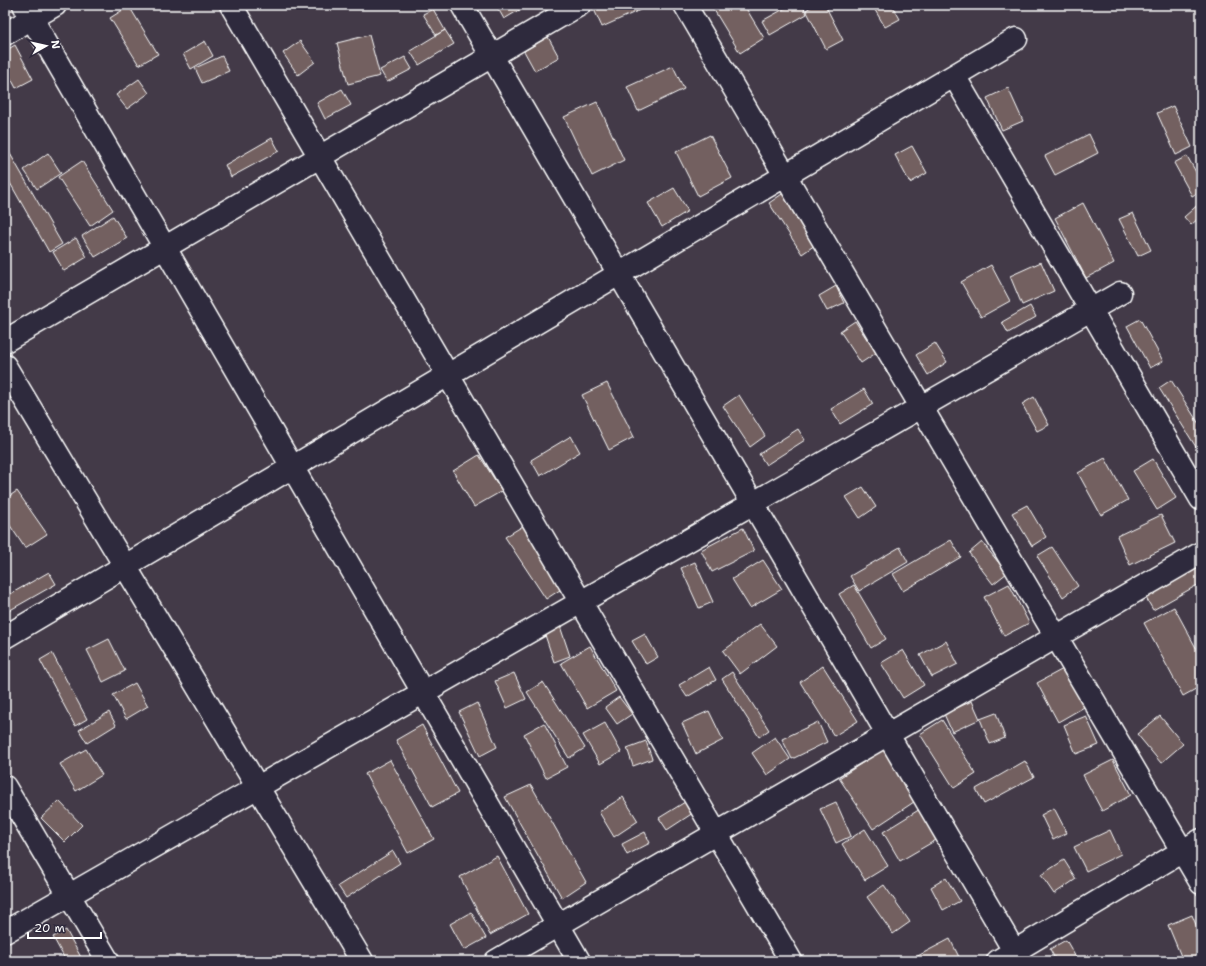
<svg xmlns="http://www.w3.org/2000/svg" width="1206" height="966" font-family="'Shantell Sans',sans-serif">
<rect width="100%" height="100%" fill="#433a48"/>
<filter id="ink" filterUnits="userSpaceOnUse"><feTurbulence type="fractalNoise" baseFrequency=".025" numOctaves="2"/><feDisplacementMap in="SourceGraphic" scale="8" xChannelSelector="R" yChannelSelector="G"/><feConvolveMatrix kernelMatrix="1 2 1 2 8 2 1 2 1" color-interpolation-filters="sRGB"/></filter>
<g filter="url(#ink)">
<path fill="#736160" stroke="#fff" d="M 496,5 L 525,5 L 526,6 L 504,19 Z
M 592,5 L 651,5 L 602,27 Z
M 711,5 L 744,5 L 764,38 L 740,53 Z
M 791,5 L 802,5 L 807,14 L 770,35 L 762,21 Z
M 814,5 L 825,5 L 843,40 L 826,49 L 806,10 Z
M 872,5 L 892,5 L 900,19 L 885,27 Z
M 129,6 L 158,54 L 139,65 L 110,18 Z
M 433,9 L 445,30 L 436,35 L 423,14 Z
M 445,30 L 454,44 L 419,65 L 410,51 Z
M 369,35 L 380,76 L 348,84 L 337,43 Z
M 548,37 L 559,57 L 535,71 L 524,51 Z
M 205,41 L 213,56 L 191,69 L 183,54 Z
M 300,41 L 315,62 L 298,75 L 283,53 Z
M 15,45 L 33,79 L 16,88 L 5,67 L 5,51 Z
M 222,56 L 229,71 L 202,83 L 195,68 Z
M 405,57 L 412,69 L 387,82 L 380,70 Z
M 673,66 L 684,89 L 638,111 L 627,87 Z
M 139,79 L 149,93 L 127,109 L 116,95 Z
M 1008,88 L 1023,121 L 1002,130 L 987,98 Z
M 342,89 L 351,105 L 325,119 L 317,103 Z
M 597,102 L 624,160 L 592,176 L 564,117 Z
M 1173,106 L 1192,147 L 1176,155 L 1157,113 Z
M 1089,134 L 1098,153 L 1055,175 L 1045,156 Z
M 710,135 L 732,178 L 698,196 L 676,152 Z
M 272,138 L 279,151 L 231,177 L 225,165 Z
M 5,145 L 62,244 L 49,252 L 5,174 Z
M 912,146 L 927,173 L 910,183 L 895,155 Z
M 48,153 L 61,173 L 37,189 L 24,170 Z
M 1187,156 L 1201,181 L 1201,191 L 1192,196 L 1174,163 Z
M 82,161 L 113,210 L 90,226 L 58,177 Z
M 674,188 L 688,211 L 662,227 L 648,203 Z
M 785,192 L 818,243 L 802,254 L 769,203 Z
M 1201,202 L 1201,216 L 1191,225 L 1184,217 Z
M 1083,203 L 1114,263 L 1086,278 L 1055,218 Z
M 1133,213 L 1151,250 L 1138,256 L 1119,219 Z
M 113,216 L 127,238 L 95,257 L 82,236 Z
M 76,238 L 87,257 L 64,271 L 53,252 Z
M 1041,262 L 1054,291 L 1022,305 L 1010,276 Z
M 991,265 L 1010,301 L 981,317 L 961,282 Z
M 836,286 L 844,303 L 827,311 L 819,296 Z
M 1030,306 L 1036,317 L 1008,333 L 1002,322 Z
M 1140,319 L 1163,361 L 1150,368 L 1127,326 Z
M 855,321 L 876,353 L 861,363 L 840,331 Z
M 935,343 L 947,362 L 928,375 L 916,355 Z
M 1171,380 L 1201,427 L 1201,444 L 1196,447 L 1159,388 Z
M 607,383 L 634,437 L 609,450 L 582,395 Z
M 864,389 L 873,404 L 840,424 L 831,409 Z
M 739,395 L 765,436 L 750,447 L 723,406 Z
M 1034,397 L 1049,425 L 1037,431 L 1022,404 Z
M 798,429 L 805,440 L 766,465 L 759,454 Z
M 571,436 L 580,452 L 540,476 L 531,460 Z
M 479,455 L 502,491 L 474,507 L 453,471 Z
M 1105,458 L 1128,500 L 1101,515 L 1078,473 Z
M 1153,459 L 1176,498 L 1157,510 L 1133,471 Z
M 863,487 L 876,507 L 860,518 L 846,497 Z
M 17,491 L 47,534 L 25,548 L 5,518 L 5,499 Z
M 1027,505 L 1046,537 L 1032,546 L 1012,513 Z
M 1161,515 L 1175,543 L 1130,565 L 1117,536 Z
M 523,526 L 563,588 L 546,599 L 505,537 Z
M 743,528 L 754,551 L 712,572 L 701,550 Z
M 951,540 L 961,557 L 903,591 L 893,574 Z
M 982,542 L 1007,573 L 993,584 L 969,553 Z
M 900,547 L 908,562 L 859,591 L 850,576 Z
M 1052,547 L 1078,586 L 1063,597 L 1037,556 Z
M 763,560 L 782,589 L 750,608 L 732,579 Z
M 695,562 L 713,602 L 699,608 L 681,568 Z
M 1201,565 L 1201,583 L 1153,610 L 1145,596 Z
M 49,572 L 56,584 L 5,613 L 5,597 Z
M 1009,584 L 1029,623 L 1004,636 L 984,597 Z
M 854,585 L 886,639 L 871,648 L 839,594 Z
M 1174,607 L 1201,657 L 1201,686 L 1183,696 L 1144,623 Z
M 760,624 L 777,646 L 740,674 L 723,651 Z
M 560,626 L 570,656 L 554,662 L 544,632 Z
M 645,634 L 658,657 L 646,664 L 632,641 Z
M 109,639 L 125,671 L 103,682 L 87,650 Z
M 946,641 L 958,664 L 932,677 L 920,655 Z
M 590,646 L 616,691 L 587,708 L 561,663 Z
M 903,650 L 924,685 L 903,698 L 881,663 Z
M 52,653 L 87,719 L 75,726 L 40,660 Z
M 823,666 L 858,721 L 834,736 L 800,682 Z
M 709,667 L 716,680 L 687,697 L 679,685 Z
M 1065,668 L 1086,706 L 1058,722 L 1037,683 Z
M 732,672 L 769,730 L 759,737 L 722,679 Z
M 514,673 L 526,699 L 507,708 L 495,681 Z
M 543,682 L 585,748 L 569,758 L 527,692 Z
M 135,683 L 148,706 L 126,719 L 113,695 Z
M 619,697 L 632,714 L 617,724 L 605,707 Z
M 972,701 L 980,719 L 952,732 L 944,714 Z
M 477,703 L 497,747 L 480,756 L 459,712 Z
M 709,711 L 723,740 L 696,754 L 682,723 Z
M 109,712 L 116,725 L 87,743 L 79,730 Z
M 996,713 L 1005,738 L 990,744 L 980,719 Z
M 1086,716 L 1099,745 L 1076,754 L 1064,725 Z
M 1160,716 L 1183,744 L 1161,763 L 1137,734 Z
M 942,720 L 976,774 L 954,788 L 920,734 Z
M 818,722 L 827,742 L 792,759 L 782,739 Z
M 544,723 L 567,767 L 546,778 L 524,734 Z
M 605,723 L 621,752 L 600,764 L 583,735 Z
M 422,725 L 458,793 L 432,807 L 396,740 Z
M 775,737 L 790,759 L 767,775 L 752,753 Z
M 646,741 L 652,759 L 633,766 L 627,748 Z
M 887,747 L 920,798 L 873,829 L 839,778 Z
M 86,749 L 102,775 L 76,791 L 60,764 Z
M 390,760 L 434,839 L 408,853 L 365,774 Z
M 1113,760 L 1131,795 L 1102,811 L 1083,775 Z
M 1025,761 L 1034,777 L 984,804 L 976,789 Z
M 531,785 L 586,882 L 562,898 L 505,797 Z
M 623,797 L 638,821 L 614,837 L 599,812 Z
M 59,801 L 82,825 L 65,842 L 41,818 Z
M 685,802 L 693,813 L 667,830 L 659,818 Z
M 836,802 L 851,836 L 836,843 L 820,809 Z
M 925,806 L 943,836 L 900,861 L 883,832 Z
M 1054,808 L 1067,833 L 1053,840 L 1041,815 Z
M 865,829 L 888,866 L 865,880 L 842,844 Z
M 1110,830 L 1121,854 L 1086,871 L 1074,847 Z
M 645,832 L 650,843 L 627,855 L 622,844 Z
M 393,851 L 400,863 L 346,898 L 338,886 Z
M 497,856 L 528,914 L 490,935 L 460,877 Z
M 1064,860 L 1076,879 L 1054,894 L 1041,875 Z
M 946,878 L 960,901 L 943,910 L 931,887 Z
M 884,885 L 910,922 L 893,934 L 867,897 Z
M 471,912 L 486,938 L 464,950 L 450,924 Z
M 1192,915 L 1201,937 L 1201,956 L 1190,961 L 1183,961 L 1168,925 Z
M 66,930 L 83,961 L 66,961 L 53,937 Z
M 950,939 L 960,959 L 957,961 L 911,961 L 910,960 Z
M 1066,940 L 1078,961 L 1056,961 L 1050,949 Z"/>
<g fill="none" stroke-linecap="round" stroke-linejoin="round">
<defs>
<path id="minor" d="M 24,5 L 579,961
M 231,5 L 791,961
M 462,5 L 1020,961
M 685,5 L 1201,883
M 5,34 L 55,5
M 960,86 L 1201,499
M 5,341 L 579,5
M 5,637 L 1016,39
M 5,787 L 108,961
M 5,932 L 1120,293
M 496,961 L 1201,553
M 998,961 L 1201,840"/>
<path id="tertiary" d="M 5,366 L 362,961"/>
</defs>
<use href="#minor" stroke="#fff" stroke-width="25"/>
<use href="#tertiary" stroke="#fff" stroke-width="25"/>
<use href="#minor" stroke="#2f2a3d" stroke-width="22"/>
<use href="#tertiary" stroke="#2f2a3d" stroke-width="22"/>
</g>
</g>
<rect width="1206" height="966" fill="none" stroke="#2f2a3d" stroke-width="20"/>
<rect x="10" y="10" width="1186" height="946" fill="none" stroke="#fff" stroke-width="1.5" filter="url(#ink)"/>
<g transform="translate(46 46) rotate(82)" stroke="#2f2a3d" stroke-width="3" paint-order="stroke">
<path d="M0-3L7 15L0 10L-7 15Z" fill="#ffffff"/>
<text y="-6" font-size="11" font-weight="bold" text-anchor="middle" fill="#ffffff">N</text>
</g>
<path d="M28 932v6h73v-6" fill="none" stroke="#ffffff" stroke-width="2"/>
<text x="34" y="932" font-size="12" fill="#ffffff" stroke="#2f2a3d" stroke-width="3" paint-order="stroke">20 m</text>
</svg>
